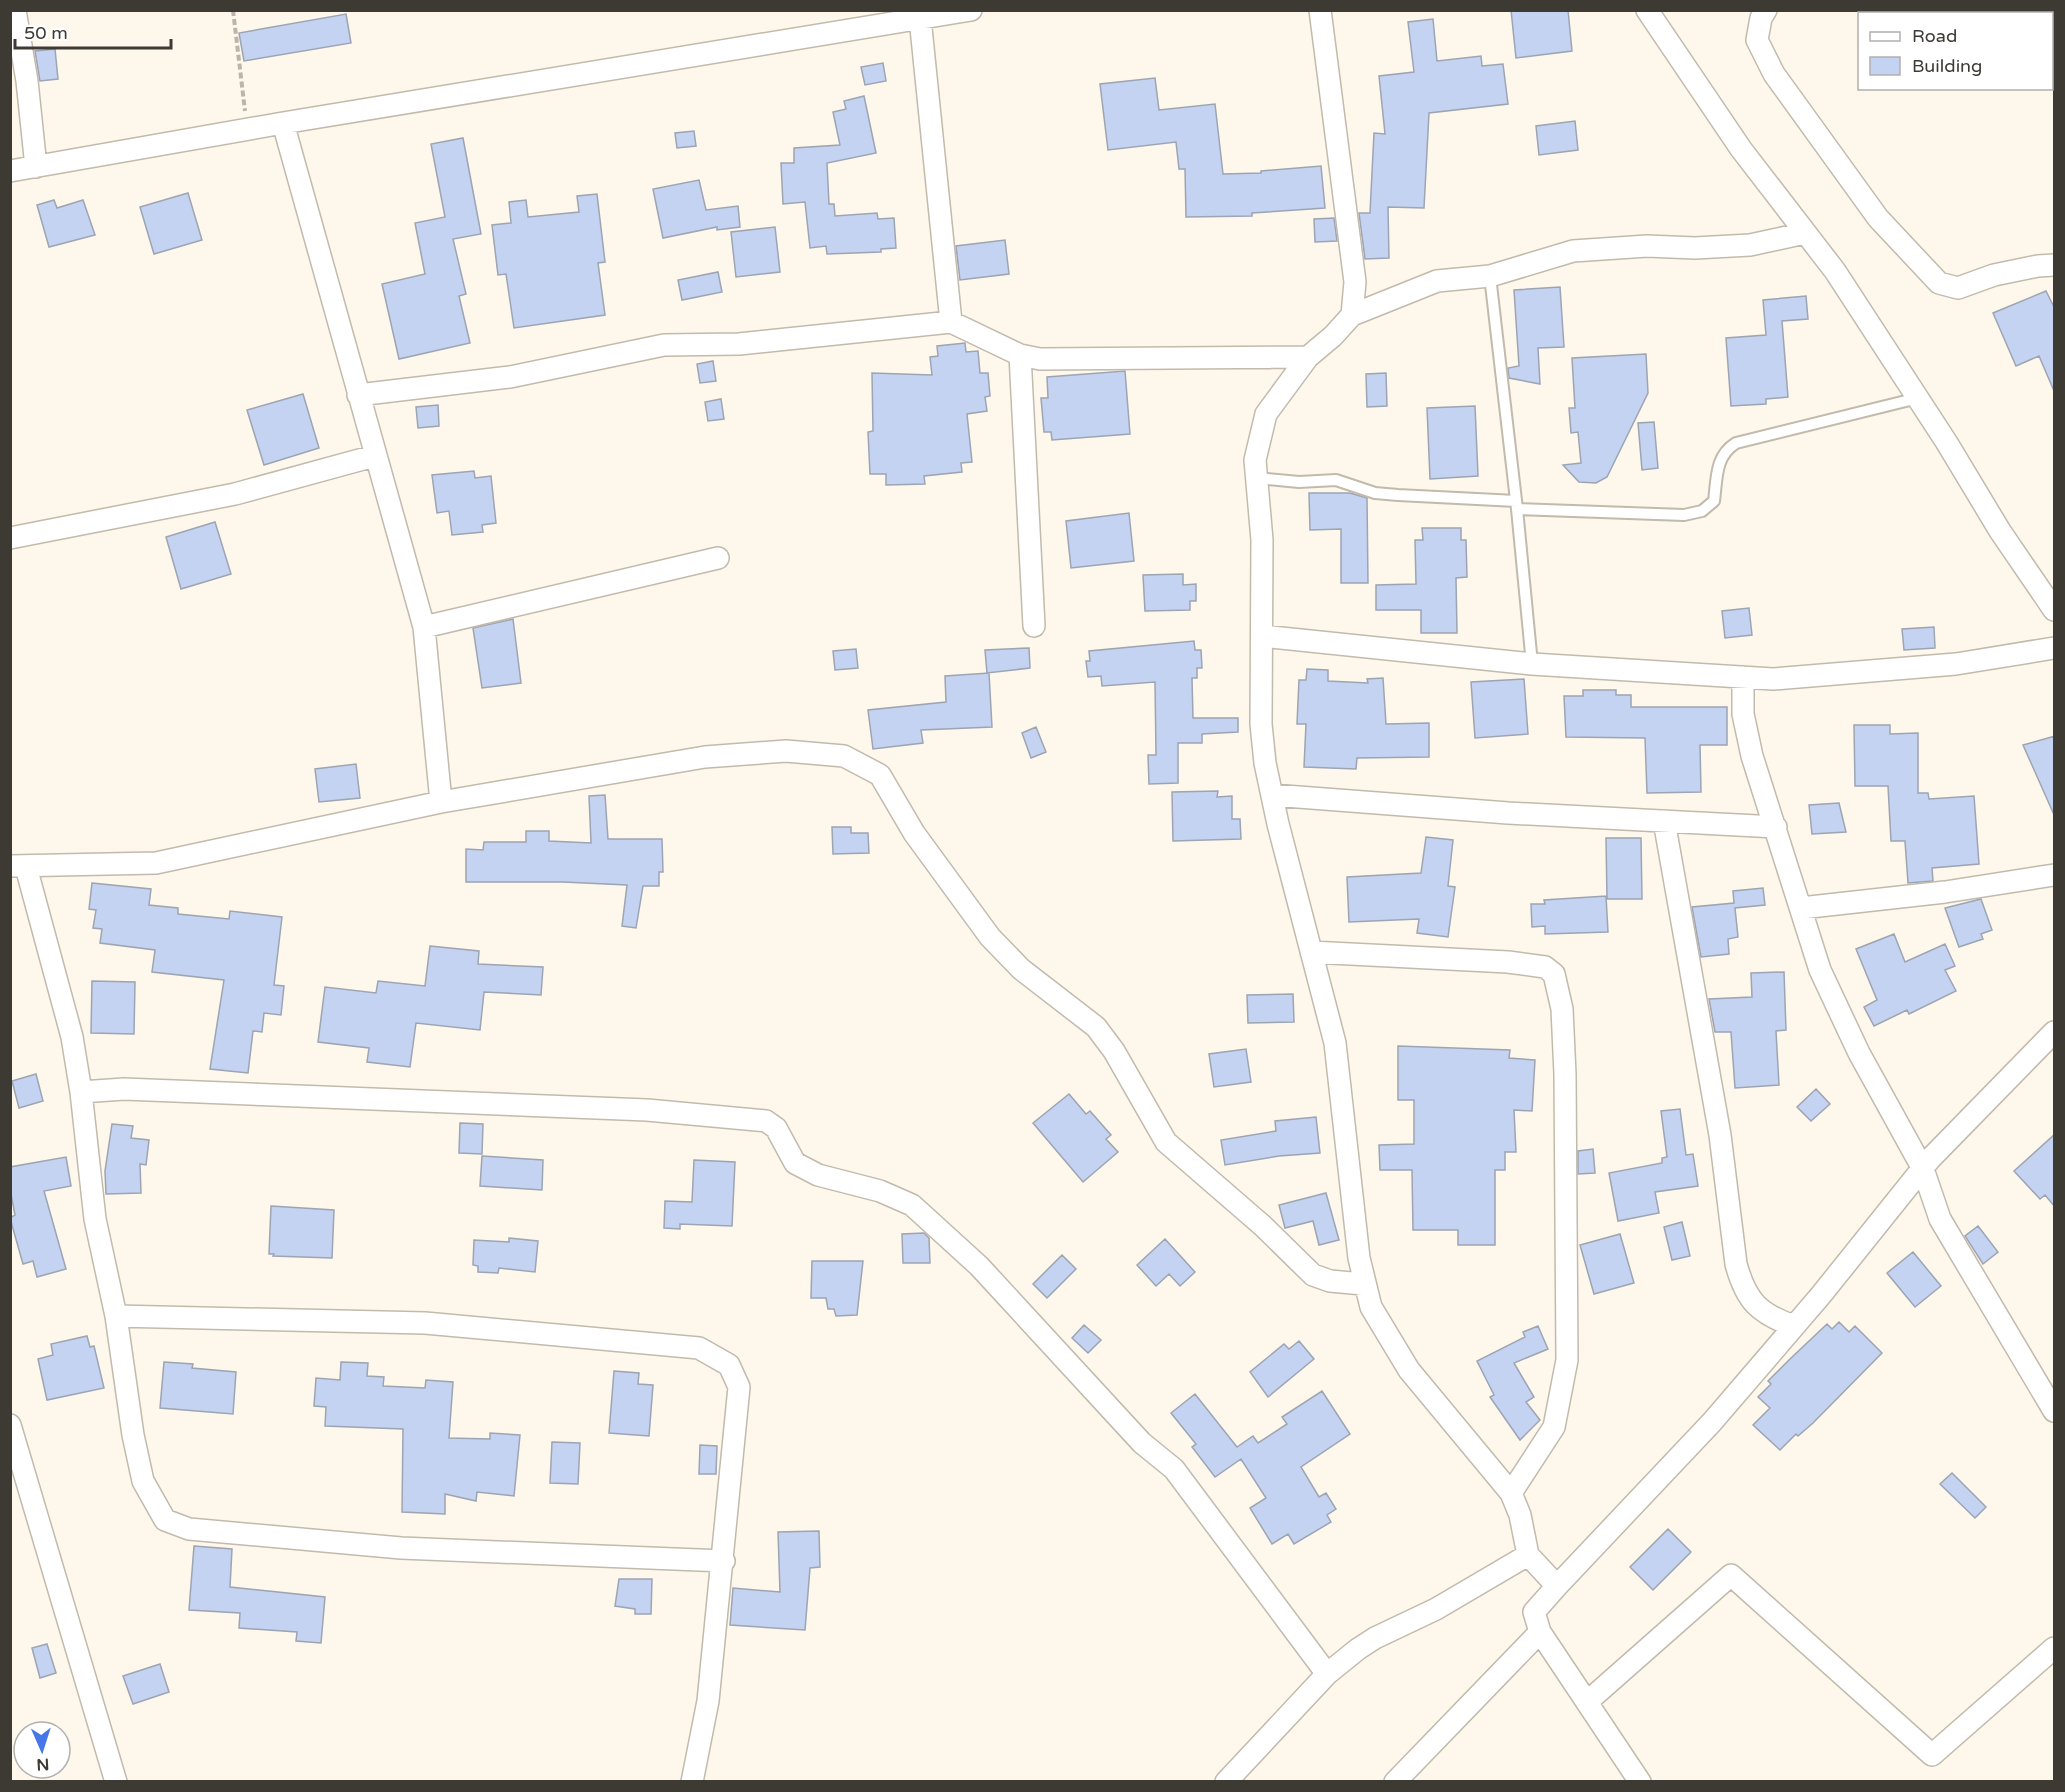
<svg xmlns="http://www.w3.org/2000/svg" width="2065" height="1792" font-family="'Varela Round',sans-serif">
<rect width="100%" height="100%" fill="#fef7eb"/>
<path fill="#c4d3f1" stroke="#9da4b2" stroke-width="1.5" d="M 1511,10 L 1568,10 L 1572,51 L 1516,58 Z
M 346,14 L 351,43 L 244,61 L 239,33 Z
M 1433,19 L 1437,61 L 1481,56 L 1482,66 L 1503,64 L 1508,104 L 1429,113 L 1424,208 L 1388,207 L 1389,258 L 1365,259 L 1359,213 L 1370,213 L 1374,133 L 1385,134 L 1379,76 L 1414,72 L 1408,22 Z
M 55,49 L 58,79 L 40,81 L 35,51 Z
M 883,63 L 886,81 L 865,85 L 861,67 Z
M 1155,78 L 1159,110 L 1215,104 L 1223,174 L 1261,173 L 1261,171 L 1321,166 L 1325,208 L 1252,213 L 1252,216 L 1186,217 L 1185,169 L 1179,169 L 1176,142 L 1108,150 L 1100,84 Z
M 864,96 L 876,153 L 827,163 L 829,204 L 834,204 L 835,216 L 877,213 L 878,219 L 894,218 L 896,248 L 881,249 L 881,252 L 827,254 L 826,246 L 810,248 L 805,202 L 783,204 L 781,163 L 794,163 L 794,148 L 840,145 L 833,112 L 846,109 L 844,101 Z
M 1575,121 L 1578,150 L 1539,155 L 1536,126 Z
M 694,131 L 696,146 L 677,148 L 675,133 Z
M 463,138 L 481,234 L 453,239 L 466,294 L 459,296 L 470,343 L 399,359 L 382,284 L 425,274 L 415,223 L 445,217 L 431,144 Z
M 699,180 L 706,210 L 738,206 L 740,227 L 717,230 L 717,227 L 663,238 L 653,189 Z
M 188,193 L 202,240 L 154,254 L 140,207 Z
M 597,194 L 605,262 L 598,263 L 605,315 L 514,328 L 506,274 L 498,275 L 492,225 L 511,223 L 509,202 L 526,200 L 528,217 L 579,212 L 577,196 Z
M 54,200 L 57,208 L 83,200 L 95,235 L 49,247 L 37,205 Z
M 1334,218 L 1337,241 L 1315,242 L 1314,219 Z
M 775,227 L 780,272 L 736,277 L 731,232 Z
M 1005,240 L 1009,274 L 960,280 L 956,246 Z
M 718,272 L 722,292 L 682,300 L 678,280 Z
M 1560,287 L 1564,347 L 1538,348 L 1540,384 L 1509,378 L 1508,368 L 1519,366 L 1514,290 Z
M 2046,291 L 2055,309 L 2054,391 L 2039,356 L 2016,366 L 1993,313 Z
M 1806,296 L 1808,319 L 1782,321 L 1788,397 L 1766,399 L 1766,404 L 1731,406 L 1726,338 L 1766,335 L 1763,300 Z
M 965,343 L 966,352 L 978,351 L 980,373 L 988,373 L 990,396 L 985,397 L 987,411 L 967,414 L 972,462 L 961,463 L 962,472 L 924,476 L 925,484 L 886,485 L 886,474 L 870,474 L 868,432 L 873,431 L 872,373 L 932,375 L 930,357 L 938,356 L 937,346 Z
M 1646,354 L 1648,393 L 1607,477 L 1596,483 L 1579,482 L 1563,465 L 1581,463 L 1578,432 L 1571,433 L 1569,408 L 1575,408 L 1572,358 Z
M 713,361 L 716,381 L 700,383 L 697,364 Z
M 1125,371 L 1130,434 L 1052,440 L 1051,432 L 1044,432 L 1041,398 L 1048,398 L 1047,377 Z
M 1386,373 L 1387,406 L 1367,407 L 1366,374 Z
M 303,394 L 319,448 L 264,465 L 247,410 Z
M 721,399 L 724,419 L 708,421 L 705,402 Z
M 438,405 L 439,426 L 418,428 L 416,407 Z
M 1475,406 L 1478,476 L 1430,479 L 1427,408 Z
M 1654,422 L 1658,468 L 1642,470 L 1638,423 Z
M 474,471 L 475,478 L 491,476 L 496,523 L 482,525 L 483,532 L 452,535 L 449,511 L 437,513 L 432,475 Z
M 1309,493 L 1350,493 L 1367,498 L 1368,583 L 1341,583 L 1341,529 L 1310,530 Z
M 1129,513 L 1134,561 L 1071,568 L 1066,521 Z
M 215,522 L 231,574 L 181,589 L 166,537 Z
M 1422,528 L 1461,528 L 1461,540 L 1466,540 L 1467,577 L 1456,578 L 1457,633 L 1421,633 L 1421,610 L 1376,610 L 1376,585 L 1416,584 L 1415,540 L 1423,540 Z
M 1183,574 L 1183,585 L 1196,584 L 1196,601 L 1190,601 L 1190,610 L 1145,611 L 1143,575 Z
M 1749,608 L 1752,635 L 1725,638 L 1722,611 Z
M 513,619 L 521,683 L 482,688 L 473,628 Z
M 1934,627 L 1935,648 L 1904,650 L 1902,629 Z
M 1194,641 L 1195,650 L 1201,650 L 1202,668 L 1197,668 L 1197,678 L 1192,678 L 1193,718 L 1238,718 L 1238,732 L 1202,734 L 1202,743 L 1178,743 L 1178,783 L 1149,784 L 1148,755 L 1156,755 L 1155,682 L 1102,686 L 1101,676 L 1088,677 L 1086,661 L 1090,661 L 1089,651 Z
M 1029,648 L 1030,668 L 987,673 L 985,650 Z
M 856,649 L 858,668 L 835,670 L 833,651 Z
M 1307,669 L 1328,670 L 1328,681 L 1368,683 L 1367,679 L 1383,678 L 1386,724 L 1429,723 L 1429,757 L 1357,758 L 1356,769 L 1304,767 L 1306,724 L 1297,724 L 1299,680 L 1306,680 Z
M 989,673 L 992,727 L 921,730 L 923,743 L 873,749 L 868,710 L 946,702 L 945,676 Z
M 1524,679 L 1528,734 L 1475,738 L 1471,682 Z
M 1583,690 L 1616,690 L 1616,695 L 1631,695 L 1631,707 L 1727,707 L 1727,745 L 1700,745 L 1701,792 L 1647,793 L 1645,738 L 1566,737 L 1564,696 L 1583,696 Z
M 1854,725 L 1890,725 L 1890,734 L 1918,733 L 1918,793 L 1928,793 L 1929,799 L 1974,796 L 1979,864 L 1932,868 L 1933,881 L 1908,883 L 1905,841 L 1891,841 L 1888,786 L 1855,786 Z
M 1036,727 L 1046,752 L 1031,758 L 1022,733 Z
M 2055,736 L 2055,817 L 2023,745 Z
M 356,764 L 360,798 L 319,802 L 315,769 Z
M 1218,791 L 1217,797 L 1232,796 L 1232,819 L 1240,819 L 1241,839 L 1173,841 L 1172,792 Z
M 605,795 L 608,839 L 662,839 L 663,872 L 659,872 L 659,886 L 643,886 L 636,928 L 622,926 L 627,885 L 563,882 L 466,882 L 466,849 L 483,850 L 484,842 L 526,842 L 526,831 L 549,831 L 549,841 L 591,843 L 589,796 Z
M 1839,803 L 1846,832 L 1812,834 L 1809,805 Z
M 832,827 L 851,827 L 851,833 L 868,833 L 869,853 L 833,854 Z
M 1426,837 L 1453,840 L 1448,886 L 1455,887 L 1448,937 L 1417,933 L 1419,919 L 1349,922 L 1347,877 L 1421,873 Z
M 1606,838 L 1641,838 L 1642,899 L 1607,899 Z
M 92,883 L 151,889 L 149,905 L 178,908 L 178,914 L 229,919 L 230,911 L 282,917 L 274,985 L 284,986 L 281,1015 L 264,1013 L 262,1032 L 253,1031 L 248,1073 L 210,1069 L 224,980 L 152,972 L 155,950 L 100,943 L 102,929 L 93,928 L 96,910 L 89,909 Z
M 1763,888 L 1765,905 L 1735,908 L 1738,937 L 1728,939 L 1729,954 L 1701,957 L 1692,907 L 1734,903 L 1733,891 Z
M 1606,896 L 1608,932 L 1545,934 L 1545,926 L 1532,927 L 1531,904 L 1545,904 L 1544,900 Z
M 1981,899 L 1992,930 L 1981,934 L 1983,939 L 1959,947 L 1945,908 Z
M 1894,934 L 1905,962 L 1945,944 L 1955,966 L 1945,970 L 1956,991 L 1909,1014 L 1907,1010 L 1874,1026 L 1864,1007 L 1877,1000 L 1856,949 Z
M 430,946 L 479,951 L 478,964 L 543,967 L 541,995 L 484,992 L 480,1030 L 416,1023 L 410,1067 L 367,1062 L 369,1048 L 318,1042 L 325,987 L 376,993 L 378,981 L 425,986 Z
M 1784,972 L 1786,1030 L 1776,1031 L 1779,1085 L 1735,1088 L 1731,1032 L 1715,1032 L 1709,999 L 1752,997 L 1751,973 Z
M 92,981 L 135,982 L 134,1034 L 91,1033 Z
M 1293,994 L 1294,1022 L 1248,1023 L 1247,995 Z
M 1398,1046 L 1510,1050 L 1509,1058 L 1535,1060 L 1532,1111 L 1514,1110 L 1516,1152 L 1505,1152 L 1505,1170 L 1495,1170 L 1495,1245 L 1458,1245 L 1458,1230 L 1413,1230 L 1412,1170 L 1380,1170 L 1379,1145 L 1414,1144 L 1414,1100 L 1398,1100 Z
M 1246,1049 L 1251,1082 L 1214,1087 L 1209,1054 Z
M 36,1074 L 43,1101 L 19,1108 L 12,1081 Z
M 1816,1089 L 1830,1104 L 1811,1121 L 1797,1107 Z
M 1069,1094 L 1086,1114 L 1090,1111 L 1111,1135 L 1106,1139 L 1118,1152 L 1083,1182 L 1033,1123 Z
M 1680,1109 L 1686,1155 L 1693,1154 L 1698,1186 L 1655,1192 L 1659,1213 L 1618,1221 L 1609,1173 L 1662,1163 L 1662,1158 L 1667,1157 L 1661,1111 Z
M 1316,1117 L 1320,1153 L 1279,1156 L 1225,1165 L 1221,1140 L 1276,1131 L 1275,1121 Z
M 460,1123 L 483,1124 L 482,1154 L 459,1153 Z
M 112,1124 L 133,1126 L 131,1138 L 149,1140 L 146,1165 L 140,1164 L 141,1193 L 106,1194 L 105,1171 Z
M 2055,1134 L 2055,1207 L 2045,1195 L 2040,1199 L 2014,1171 Z
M 1593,1149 L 1595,1173 L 1578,1174 L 1578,1151 Z
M 482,1156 L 543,1160 L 542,1190 L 480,1186 Z
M 66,1157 L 71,1186 L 44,1191 L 66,1269 L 37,1277 L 33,1261 L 23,1264 L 10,1218 L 15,1215 L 10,1189 L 10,1167 Z
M 694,1160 L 735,1162 L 732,1226 L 680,1224 L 680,1229 L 664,1228 L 665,1201 L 692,1202 Z
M 1326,1193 L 1339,1240 L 1319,1245 L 1313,1221 L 1285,1228 L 1279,1205 Z
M 271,1206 L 334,1210 L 332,1258 L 273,1256 L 274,1254 L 269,1254 Z
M 1682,1222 L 1690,1256 L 1672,1260 L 1664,1227 Z
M 1978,1226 L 1998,1252 L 1983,1264 L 1965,1236 Z
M 924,1233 L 929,1238 L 930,1263 L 903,1263 L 902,1234 Z
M 1620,1234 L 1634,1283 L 1594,1294 L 1580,1245 Z
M 509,1238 L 538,1241 L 535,1272 L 499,1268 L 498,1273 L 478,1272 L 478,1266 L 473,1265 L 474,1240 L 509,1242 Z
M 1165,1239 L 1195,1272 L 1180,1286 L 1169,1274 L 1156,1286 L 1137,1265 Z
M 1913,1252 L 1941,1286 L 1915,1307 L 1887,1273 Z
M 1062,1255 L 1076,1269 L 1047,1298 L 1033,1284 Z
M 812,1261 L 863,1261 L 857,1315 L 836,1316 L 834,1309 L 828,1309 L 826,1298 L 811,1298 Z
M 1839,1322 L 1849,1332 L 1855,1326 L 1882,1353 L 1813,1423 L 1798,1436 L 1796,1434 L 1780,1450 L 1753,1425 L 1770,1408 L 1758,1397 L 1771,1384 L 1768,1381 L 1790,1359 L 1827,1324 L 1832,1329 Z
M 1084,1325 L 1101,1340 L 1088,1353 L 1072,1338 Z
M 1538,1326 L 1548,1349 L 1514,1363 L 1534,1397 L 1526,1402 L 1540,1420 L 1520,1440 L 1490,1397 L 1494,1395 L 1477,1361 L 1525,1337 L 1523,1332 Z
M 87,1336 L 90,1347 L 94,1346 L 104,1388 L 47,1400 L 38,1359 L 53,1355 L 51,1344 Z
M 1299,1341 L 1314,1359 L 1268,1397 L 1250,1372 L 1284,1344 L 1289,1349 Z
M 164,1362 L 193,1364 L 192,1368 L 236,1372 L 233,1414 L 160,1408 Z
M 341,1362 L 368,1363 L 367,1376 L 384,1377 L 383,1386 L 425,1388 L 426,1380 L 453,1382 L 449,1438 L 490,1439 L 490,1433 L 520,1435 L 514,1496 L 477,1492 L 476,1501 L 445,1494 L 445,1514 L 402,1512 L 403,1429 L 325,1426 L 326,1407 L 314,1406 L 316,1378 L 340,1380 Z
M 614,1371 L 639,1373 L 638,1384 L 653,1385 L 649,1436 L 609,1433 Z
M 1322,1391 L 1350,1434 L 1301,1467 L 1319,1497 L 1326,1493 L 1336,1509 L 1327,1515 L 1331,1522 L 1294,1544 L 1288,1534 L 1272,1544 L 1250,1508 L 1266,1498 L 1241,1459 L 1215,1477 L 1192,1447 L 1196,1444 L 1171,1413 L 1195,1394 L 1237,1447 L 1253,1436 L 1258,1443 L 1287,1424 L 1282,1417 Z
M 552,1442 L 580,1443 L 578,1484 L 550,1483 Z
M 700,1445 L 717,1446 L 716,1474 L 699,1474 Z
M 1952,1473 L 1986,1507 L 1975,1518 L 1940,1484 Z
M 1668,1529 L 1691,1552 L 1653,1590 L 1630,1567 Z
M 819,1531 L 820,1567 L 810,1568 L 805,1630 L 730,1625 L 733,1588 L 780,1592 L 778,1532 Z
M 194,1546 L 232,1549 L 230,1587 L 325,1597 L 321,1643 L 296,1641 L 297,1632 L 239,1628 L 240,1613 L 189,1610 Z
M 619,1579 L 652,1579 L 651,1614 L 635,1614 L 635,1609 L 615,1606 Z
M 47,1644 L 56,1673 L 40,1678 L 32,1648 Z
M 160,1664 L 169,1692 L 133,1704 L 123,1676 Z"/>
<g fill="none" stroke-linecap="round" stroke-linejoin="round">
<defs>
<path id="lane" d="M 1490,276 L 1517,509 L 1532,664
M 1257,478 L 1299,482 L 1336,480 L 1375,493 L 1398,495 L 1516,501
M 1517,509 L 1684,515 L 1702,511 L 1714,501 C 1717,478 1715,456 1736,443 L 1918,398"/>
<path id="street" d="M 15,10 L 27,81 L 36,167
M 1320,10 L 1355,282 L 1352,315 L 1333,336 L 1308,357 L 1266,414 L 1255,460 L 1262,540 L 1261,724 L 1265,763 L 1278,824 L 1335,1043 L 1359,1258 L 1371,1307 L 1409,1370 L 1511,1493 L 1520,1515 L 1528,1555 L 1557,1586 L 1534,1612 L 1540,1632 L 1640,1782
M 1647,10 L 1741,149 L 1835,271 L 1947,443 L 2000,531 L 2054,610
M 1766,10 L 1761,18 L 1757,40 L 1774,74 L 1878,218 L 1939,283 L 1958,288 L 1994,275 L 2038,266 L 2054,265
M 920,18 L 951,322
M 10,171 L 283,123 L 971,10
M 1352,315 L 1437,281 L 1490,276 L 1573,251 L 1647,246 L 1695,248 L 1750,245 L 1805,233
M 1020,355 L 1034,626
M 358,395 L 510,377 L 664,345 L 739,344 L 951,322 L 1020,355 L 1040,359 L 1308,357
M 10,538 L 235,494 L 374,456
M 424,627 L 718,558
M 1262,636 L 1532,664 L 1773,679 L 1956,664 L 2054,648
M 1743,677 L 1743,714 L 1752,756 L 1820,970 L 1859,1053 L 1923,1169 L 1940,1219 L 2054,1411
M 1272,795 L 1508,813 L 1776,827
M 441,802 L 705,757 L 786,751 L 844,756 L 880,775 L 914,833 L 990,937 L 1021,969 L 1096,1027 L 1114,1051 L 1166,1142 L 1263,1226 L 1313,1275 L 1330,1281 L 1363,1284
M 1664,821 L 1720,1135 L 1736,1264 C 1746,1301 1759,1314 1794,1326
M 10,866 L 156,863 L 441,802 L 424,627 L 283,123
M 26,867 L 72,1037 L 81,1092 L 124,1089 L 647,1110 L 766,1121 L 776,1128 L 795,1163 L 818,1175 L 880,1191 L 912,1205 L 979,1266 L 1142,1443 L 1174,1469 L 1327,1674
M 1801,908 L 1945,892 L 2054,875
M 1311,952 L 1508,962 L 1545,967 L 1554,974 L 1562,1009 L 1565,1074 L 1567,1360 L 1554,1427 L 1511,1493
M 81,1092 L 95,1219 L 116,1316 L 133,1435 L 143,1481 L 165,1520 L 189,1529 L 401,1548 L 724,1561
M 116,1316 L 425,1323 L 699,1348 L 729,1365 L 739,1387 L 708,1701 L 692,1782
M 10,1425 L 116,1782
M 1557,1586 L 1712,1422 L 1821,1295 L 1930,1159 L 2054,1032
M 1587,1702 L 1731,1575 L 1932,1755 L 2054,1648
M 1226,1782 L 1327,1674 L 1358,1649 L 1375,1638 L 1436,1609 L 1528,1555
M 1395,1782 L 1540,1632"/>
</defs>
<use href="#lane" stroke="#c2baac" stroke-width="14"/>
<use href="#street" stroke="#c2baac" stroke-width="24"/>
<path stroke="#bab4aa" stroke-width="4" stroke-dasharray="6 3" stroke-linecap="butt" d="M 233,10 L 245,111"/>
<use href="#lane" stroke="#fff" stroke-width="10"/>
<use href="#street" stroke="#fff" stroke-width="21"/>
</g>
<rect width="2065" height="1792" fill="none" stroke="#3d3a34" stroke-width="24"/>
<rect x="1858" y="12" width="195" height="78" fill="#ffffff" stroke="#b1b0ae" stroke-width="1.5"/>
<rect x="1870" y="32" width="30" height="9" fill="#ffffff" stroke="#b1b0ae" stroke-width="1.5"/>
<text x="1912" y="42" font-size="18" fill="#3d3a34">Road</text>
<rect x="1870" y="57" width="30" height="18" fill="#c4d3f1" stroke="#b1b0ae" stroke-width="1.5"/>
<text x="1912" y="72" font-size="18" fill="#3d3a34">Building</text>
<g transform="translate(42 1750) rotate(177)"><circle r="28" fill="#ffffff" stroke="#b1b0ae" stroke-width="1.5"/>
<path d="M0-4.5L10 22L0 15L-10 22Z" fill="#4676e7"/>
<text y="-9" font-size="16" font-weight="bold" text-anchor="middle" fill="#3d3a34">N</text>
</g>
<path d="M15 39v9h156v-9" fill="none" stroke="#3d3a34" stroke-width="3"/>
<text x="24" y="39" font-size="18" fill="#3d3a34" stroke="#ffffff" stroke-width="4.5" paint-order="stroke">50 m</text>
</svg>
